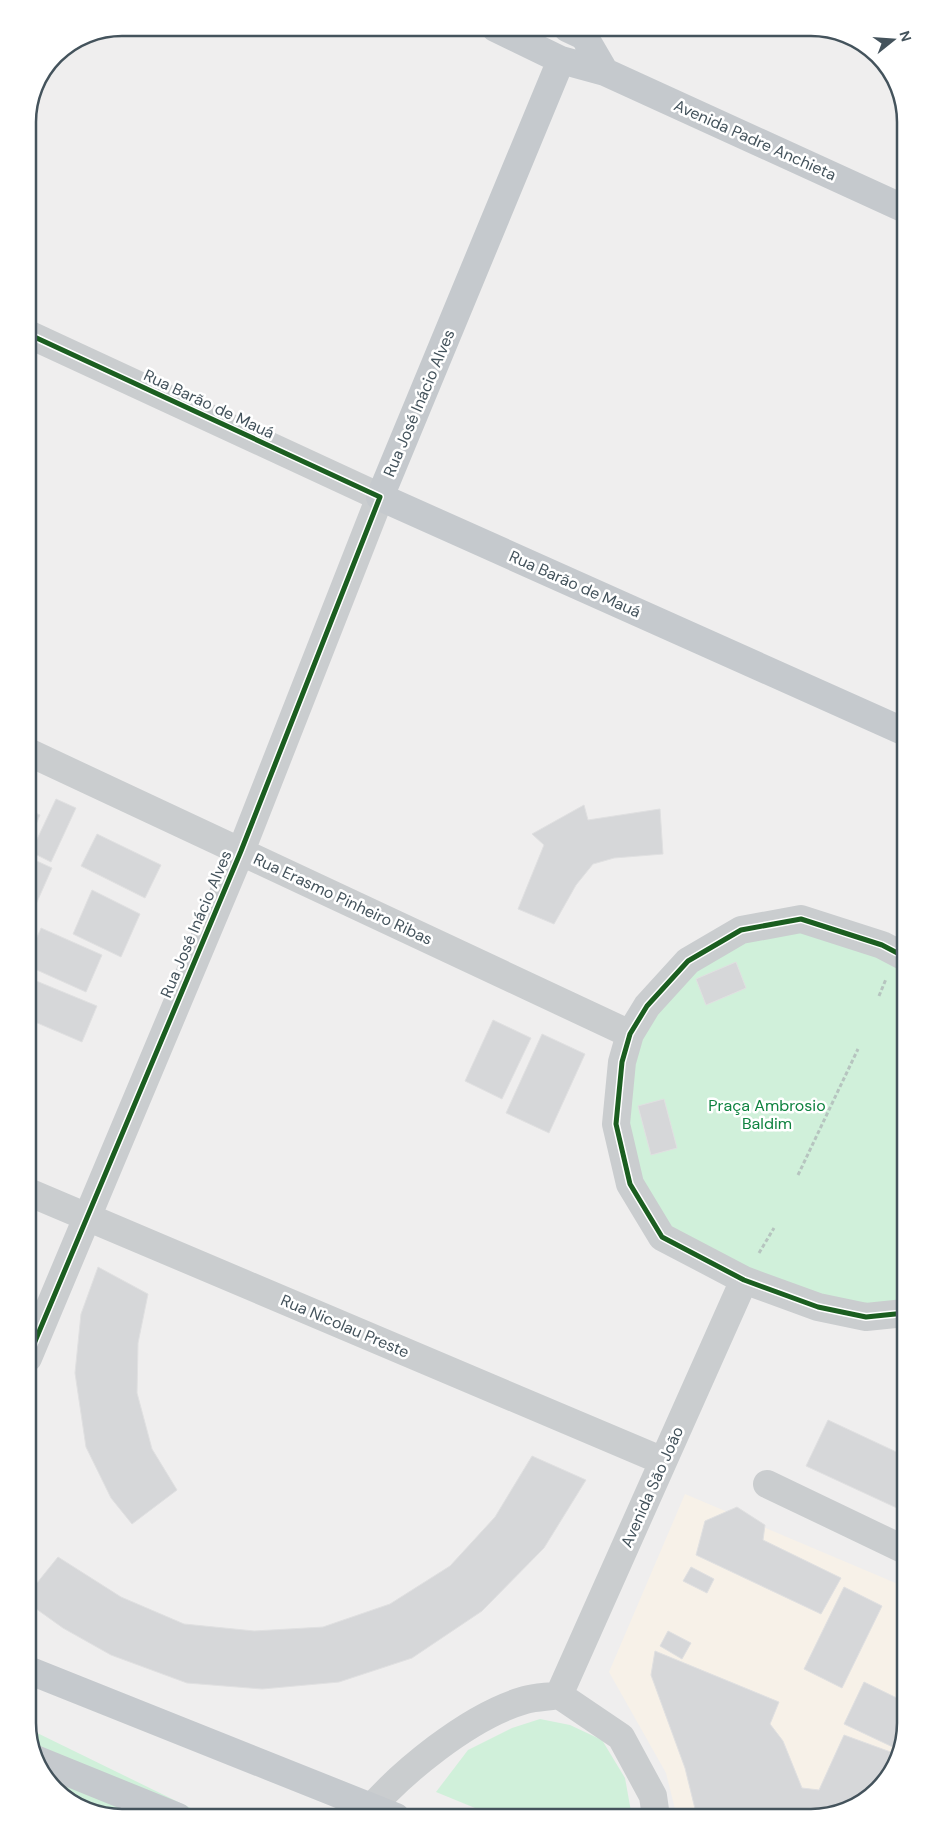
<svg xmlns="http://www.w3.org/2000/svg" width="933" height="1845" font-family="'DM Sans',sans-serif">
<rect width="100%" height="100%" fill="#efeeee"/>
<path fill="#f7f1e8" d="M 685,1494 L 905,1587 L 905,1723 L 886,1779 L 847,1810 L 811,1817 L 677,1817 L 666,1773 L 609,1672 Z"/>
<path fill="#d0f0da" d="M 800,930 L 877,956 L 905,971 L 905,1302 L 867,1305 L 821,1296 L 748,1269 L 670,1228 L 640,1180 L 627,1123 L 633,1065 L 640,1039 L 656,1013 L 695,970 L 745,941 Z
M 540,1719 L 570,1725 L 602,1740 L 625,1778 L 632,1817 L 497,1817 L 436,1792 L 468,1750 L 512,1728 Z
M 29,1729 L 209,1817 L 116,1817 L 65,1798 L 35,1759 Z"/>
<path fill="#d6d7d9" stroke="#e0e0e1" d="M 56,799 L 76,808 L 51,862 L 31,852 Z
M 584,805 L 588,820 L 660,809 L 663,854 L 614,858 L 593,864 L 576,885 L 554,924 L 518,909 L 544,845 L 532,834 Z
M 28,810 L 40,815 L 28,843 Z
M 97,834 L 161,865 L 145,898 L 81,866 Z
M 28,857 L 52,868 L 33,911 L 28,908 Z
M 92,890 L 140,914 L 121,957 L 73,934 Z
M 41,928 L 102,955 L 86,992 L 28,966 L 28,958 Z
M 736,962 L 746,988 L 706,1005 L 696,979 Z
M 29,978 L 97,1006 L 82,1042 L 28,1019 Z
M 493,1020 L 531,1038 L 502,1099 L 465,1081 Z
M 542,1034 L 585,1054 L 549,1133 L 506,1113 Z
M 664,1099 L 677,1148 L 651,1155 L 638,1106 Z
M 98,1267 L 148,1294 L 138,1343 L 137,1393 L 152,1449 L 177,1490 L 132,1524 L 111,1498 L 86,1447 L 75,1373 L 81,1314 Z
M 828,1420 L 905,1456 L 905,1496 L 899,1509 L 806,1466 Z
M 532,1456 L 586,1480 L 544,1548 L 482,1611 L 412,1658 L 339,1682 L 262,1689 L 187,1683 L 111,1655 L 63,1628 L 28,1603 L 28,1594 L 58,1557 L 121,1597 L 184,1624 L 254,1631 L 323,1627 L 390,1604 L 450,1566 L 495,1517 Z
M 737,1507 L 765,1525 L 763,1540 L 841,1578 L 821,1614 L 696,1555 L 705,1521 Z
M 691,1567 L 714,1579 L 707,1593 L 683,1581 Z
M 844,1587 L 882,1606 L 842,1688 L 804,1669 Z
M 668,1631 L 691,1643 L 682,1659 L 660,1646 Z
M 655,1651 L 779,1702 L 770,1724 L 783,1741 L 802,1788 L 819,1790 L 844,1735 L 896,1754 L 885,1779 L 847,1810 L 811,1818 L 697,1817 L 685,1768 L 651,1675 Z
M 864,1682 L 905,1702 L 905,1723 L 897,1749 L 844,1724 Z"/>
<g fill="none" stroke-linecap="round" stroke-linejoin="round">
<path stroke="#b6c4bf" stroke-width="3" stroke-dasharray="4 2.5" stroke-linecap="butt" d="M 879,996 L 886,979
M 798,1175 L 858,1049
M 759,1253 L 774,1228"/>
<path stroke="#cacdcf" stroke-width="28" d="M 28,752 L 630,1034
M 28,1192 L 663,1461
M 905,1313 L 866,1317 L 818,1307 L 744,1280 L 662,1237 L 630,1184 L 616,1124 L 622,1062 L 630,1034 L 647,1006 L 688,961 L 741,930 L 801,919 L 882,945 L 905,957
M 28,1358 L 241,851 L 380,497 L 28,334
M 767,1484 L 905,1550
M 559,1695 L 744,1280
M 363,1817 C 400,1773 469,1716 525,1700 C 536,1697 548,1697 559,1695 L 621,1737 L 653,1796 L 656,1817"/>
<path stroke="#c5c9cd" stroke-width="28" d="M 495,28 L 561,60 L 605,72 L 905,209
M 567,28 L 584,36 L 605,72
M 561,60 L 380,497 L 905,732
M 28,1670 L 396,1817
M 35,1759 L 178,1817"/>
<defs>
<path id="cycleway" d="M 905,1313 L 866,1317 L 818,1307 L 744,1280 L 662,1237 L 630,1184 L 616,1124 L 622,1062 L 630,1034 L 647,1006 L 688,961 L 741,930 L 801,919 L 882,945 L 905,957
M 28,1358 L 241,851 L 380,497 L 28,334"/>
</defs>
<use href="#cycleway" stroke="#fff" stroke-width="8"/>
<use href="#cycleway" stroke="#1b5e20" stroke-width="5"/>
</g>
<g text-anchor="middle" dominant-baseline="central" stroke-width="5" stroke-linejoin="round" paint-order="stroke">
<g font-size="16" fill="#44535c" stroke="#fff">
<text transform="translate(755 140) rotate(24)">Avenida Padre Anchieta</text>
<text transform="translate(419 403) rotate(-67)">Rua José Inácio Alves</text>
<text transform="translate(209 404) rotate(25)">Rua Barão de Mauá</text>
<text transform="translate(575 584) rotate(24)">Rua Barão de Mauá</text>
<text transform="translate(343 899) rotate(25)">Rua Erasmo Pinheiro Ribas</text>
<text transform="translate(196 924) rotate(-67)">Rua José Inácio Alves</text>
<text transform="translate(345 1326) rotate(23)">Rua Nicolau Preste</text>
<text transform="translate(652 1487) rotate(-66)">Avenida São João</text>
</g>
<g font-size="16" fill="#0f8340" stroke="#fff">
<text x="767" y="1105">Praça Ambrosio<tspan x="767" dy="18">Baldim</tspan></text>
</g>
</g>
<path d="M0 0H933V1845H0ZM122 36H811A86 86 0 0 1 897 122V1723A86 86 0 0 1 811 1809H122A86 86 0 0 1 36 1723V122A86 86 0 0 1 122 36Z" fill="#fff" fill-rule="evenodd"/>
<path fill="none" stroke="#44535c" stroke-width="2.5" d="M122 36H811A86 86 0 0 1 897 122V1723A86 86 0 0 1 811 1809H122A86 86 0 0 1 36 1723V122A86 86 0 0 1 122 36Z"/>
<g transform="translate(893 40) rotate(73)" stroke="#ffffff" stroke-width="4" paint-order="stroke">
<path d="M0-4L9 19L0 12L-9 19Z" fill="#44535c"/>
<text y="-8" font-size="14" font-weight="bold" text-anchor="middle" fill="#44535c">N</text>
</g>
</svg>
